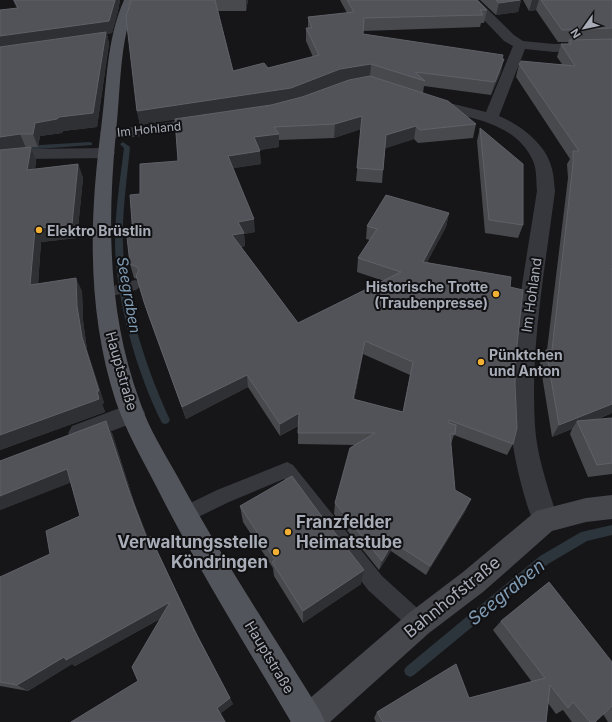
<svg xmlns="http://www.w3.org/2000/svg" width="612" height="722" font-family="Inter,sans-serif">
<rect width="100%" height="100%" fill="#161618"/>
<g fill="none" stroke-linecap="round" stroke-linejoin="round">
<path fill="#2c353c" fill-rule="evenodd" d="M 90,142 L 92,143 L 92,145 L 24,150 L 0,154 L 0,150 L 24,146 Z
M 123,142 L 130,147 C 127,179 122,212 123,244 C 124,302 146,368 170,420 L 168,423 L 165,424 L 162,423 C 137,373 116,301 115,244 C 115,212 120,180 124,148 L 120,144 Z
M 612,525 L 612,535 L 587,541 L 548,564 L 414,675 L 410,677 L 406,675 L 404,671 L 406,667 L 540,556 L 581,532 Z"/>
<path fill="#37383d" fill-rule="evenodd" d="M 135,280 L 140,282 L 142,285 L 136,290 L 104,298 L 99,296 L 97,293 L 99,290 Z
M 287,462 L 293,465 L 382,576 L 426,616 L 429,623 L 426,630 L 419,633 L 412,630 L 368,590 L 284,479 L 229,502 L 190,521 L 184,523 L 178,521 L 175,515 L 178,509 L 217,490 Z"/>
<path fill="#37383d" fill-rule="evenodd" d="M 465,0 L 478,0 L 514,35 L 523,41 L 554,44 L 612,42 L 612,50 L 554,52 L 525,49 L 499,116 C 521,125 547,145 552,169 C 554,176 554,184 555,191 C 545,269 530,347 535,426 C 537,458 549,490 558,520 L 554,529 L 545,532 L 536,529 C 525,504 512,453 511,426 C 509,347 525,269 537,191 C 536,181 537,170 533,161 C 515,120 464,118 428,106 L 426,103 L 428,100 L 433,99 L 486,112 L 513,46 L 504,41 Z
M 205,117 L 210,119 L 213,122 L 210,125 L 135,137 L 108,138 L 102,136 L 100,133 L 102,130 L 135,127 Z
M 107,148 L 113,150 L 115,153 L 113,156 L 107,158 L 26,159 L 0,163 L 0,153 L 26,149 Z
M 133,403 L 141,406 L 145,413 L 141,420 L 80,443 L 72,440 L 68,433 L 72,426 Z"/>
<path fill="#45474d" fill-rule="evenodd" d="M 612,495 L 612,519 L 586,522 L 552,531 L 483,592 L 429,633 L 330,722 L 290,722 L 295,711 L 409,613 L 463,572 L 536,511 L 586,498 Z"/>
<path fill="#53555c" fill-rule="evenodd" d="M 124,0 L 136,0 C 119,42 121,88 116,132 C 107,224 108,315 140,402 C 149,430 166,455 180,481 C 223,560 273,635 320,711 L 325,722 L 291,722 C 245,644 197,567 156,486 C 142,459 126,431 116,402 C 87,313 89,221 101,129 C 107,85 106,41 124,0 Z"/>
</g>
<path fill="#47494d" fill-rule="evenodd" d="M 13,0 L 120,0 L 118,11 L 112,33 L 107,34 L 109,44 L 97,127 L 63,131 L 62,133 L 40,136 L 38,147 L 31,147 L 36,160 L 35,169 L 78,164 L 83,178 L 77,238 L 41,242 L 38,284 L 82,291 L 83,320 L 87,350 L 104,403 L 102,404 L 105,412 L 0,450 L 0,10 L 17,8 Z
M 131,0 L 248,0 L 246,11 L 218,11 L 233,71 L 268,68 L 313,57 L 306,41 L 306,28 L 308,28 L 308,17 L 347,13 L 340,0 L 477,0 L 487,10 L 484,23 L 481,23 L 480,27 L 363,31 L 363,34 L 502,59 L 501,72 L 491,95 L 424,86 L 423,93 L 476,124 L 473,138 L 418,143 L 414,139 L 385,148 L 382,183 L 356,181 L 361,129 L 334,138 L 279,140 L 279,147 L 259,150 L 261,164 L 233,168 L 255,232 L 244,234 L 245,246 L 241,247 L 298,323 L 384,281 L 357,272 L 358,258 L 370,240 L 366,239 L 367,226 L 449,213 L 446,227 L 427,262 L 510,287 L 516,354 L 513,444 L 507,455 L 454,435 L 451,444 L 455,490 L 466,510 L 426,575 L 391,551 L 379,570 L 334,514 L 335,503 L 355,445 L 298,444 L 298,426 L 280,436 L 248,387 L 186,419 L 148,315 L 137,279 L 134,278 L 130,264 L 133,236 L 140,194 L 178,161 L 175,119 L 140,125 L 137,111 ZM 343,82 L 301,98 L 339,83 ZM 277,104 L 271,105 L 201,115 ZM 363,354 L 410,375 L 403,412 L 354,400 Z
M 480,0 L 521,0 L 518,12 L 496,15 Z
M 523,0 L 612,0 L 612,413 L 596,420 L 612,418 L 612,474 L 588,477 L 570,434 L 572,429 L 552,437 L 540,363 L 546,350 L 547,350 L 568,178 L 567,164 L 570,159 L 516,77 L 519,64 L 562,64 L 557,57 L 561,44 L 568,44 L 568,42 L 558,42 L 536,10 L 529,11 Z
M 480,128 L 523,225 L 518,238 L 485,233 L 477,141 Z
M 112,433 L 135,505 L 148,538 L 150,536 L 198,636 L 233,704 L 221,713 L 138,681 L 160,619 L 75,666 L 72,664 L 28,691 L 0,686 L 0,577 L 50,554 L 80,516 L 71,482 L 0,510 Z
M 240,506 L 361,584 L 303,623 L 274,576 L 273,568 L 243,522 Z
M 501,621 L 612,662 L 612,722 L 608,722 L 603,714 L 595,722 L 572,722 L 563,710 L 556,714 L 548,703 L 546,722 L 376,722 L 374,718 L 377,712 L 469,698 L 532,682 L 493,630 Z"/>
<path fill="#2f3033" d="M 115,0 L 120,0 L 118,11 L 112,33 L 107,34 L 109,44 L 97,127 L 63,131 L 62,133 L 40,136 L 38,147 L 33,134 L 35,123 L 59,117 L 0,50 L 0,36 Z
M 246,0 L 248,0 L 246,11 Z
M 521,0 L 518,12 L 496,15 L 499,3 Z
M 532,0 L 539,0 L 536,10 L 529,11 Z
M 504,59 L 501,72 L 491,95 L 495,82 Z
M 371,64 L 370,78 L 339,83 L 292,102 L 140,125 L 137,111 L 340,69 Z
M 362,116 L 361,129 L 334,138 L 335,124 Z
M 416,126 L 414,139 L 384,149 L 386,135 Z
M 20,134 L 26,148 L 0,151 L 0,137 Z
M 279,134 L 279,147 L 255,151 L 254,137 Z
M 31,147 L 36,160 L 33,184 L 27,170 Z
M 260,151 L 261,164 L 229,169 L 228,156 Z
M 78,164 L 83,178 L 77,238 L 41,242 L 37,299 L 30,285 L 35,229 Z
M 449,213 L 446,227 L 420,275 L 423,262 Z
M 254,219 L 255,232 L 244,234 L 245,246 L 233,248 L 232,235 L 238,222 Z
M 76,278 L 82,291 L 83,320 L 87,350 L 104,403 L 102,404 L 105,412 L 0,450 L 0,435 L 82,337 L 77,306 Z
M 365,341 L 363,354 L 352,412 L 353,399 Z
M 247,375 L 248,387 L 186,419 L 182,407 Z
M 612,404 L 612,413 L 580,426 L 577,421 L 572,429 L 552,437 L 559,425 Z
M 299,413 L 299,425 L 280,436 L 280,424 Z
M 106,421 L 112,433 L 135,505 L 152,549 L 147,539 L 130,494 Z
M 67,469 L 75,481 L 0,510 L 0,496 Z
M 471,499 L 466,510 L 426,575 L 430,566 Z
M 393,542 L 391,551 L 379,570 L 382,561 Z
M 364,570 L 361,584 L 303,623 L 303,611 Z
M 170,602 L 174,611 L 75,666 L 72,664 L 28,691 L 17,685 L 64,657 Z
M 230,698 L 233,704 L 221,713 L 226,722 L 225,722 L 217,708 Z"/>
<path fill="#525359" stroke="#5f6168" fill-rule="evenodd" d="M 14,0 L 115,0 L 109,21 L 0,36 L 0,10 L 18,8 Z
M 131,0 L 215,0 L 233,71 L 264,63 L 268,68 L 319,55 L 306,28 L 312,28 L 308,17 L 354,12 L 347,0 L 477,0 L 487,10 L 480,10 L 483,15 L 364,18 L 363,34 L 503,55 L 502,59 L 504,59 L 495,82 L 415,72 L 425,81 L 371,64 L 340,69 L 291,88 L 137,111 L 126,17 Z
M 496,0 L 520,0 L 499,3 Z
M 541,0 L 612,0 L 612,28 L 562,30 Z
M 106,32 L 93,113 L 59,117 L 57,119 L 35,123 L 33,134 L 20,134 L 0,137 L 0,47 Z
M 612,39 L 612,269 L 611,269 L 612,270 L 612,404 L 559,425 L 546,350 L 552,350 L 573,164 L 573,151 L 579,151 L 519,64 L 521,61 L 575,66 L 561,44 L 571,44 L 569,40 Z
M 370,76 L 448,101 L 476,124 L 420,130 L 416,126 L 386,135 L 383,170 L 357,168 L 362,116 L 335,124 L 274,127 L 279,134 L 254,137 L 260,151 L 228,156 L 254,219 L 238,222 L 244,233 L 232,235 L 298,323 L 401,272 L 358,258 L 377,229 L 367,226 L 386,195 L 449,213 L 423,262 L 511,277 L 510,287 L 523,290 L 516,354 L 515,384 L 517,428 L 513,444 L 449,420 L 449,423 L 456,425 L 455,434 L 450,434 L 455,490 L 471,499 L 430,566 L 393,542 L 382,561 L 335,503 L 350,448 L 375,433 L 298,433 L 299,413 L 280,424 L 247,375 L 182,407 L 144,302 L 136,275 L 139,271 L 137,267 L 130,264 L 127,237 L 133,236 L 130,195 L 140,194 L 140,164 L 178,161 L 175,119 L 271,105 L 302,97 L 349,80 ZM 365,341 L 413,362 L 403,412 L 353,399 Z
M 480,128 L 523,164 L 523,225 L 489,220 Z
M 31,147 L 27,170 L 78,164 L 72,224 L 35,229 L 30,285 L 76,278 L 77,306 L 82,337 L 99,391 L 97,391 L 99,399 L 0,435 L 0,150 Z
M 612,418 L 612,463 L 597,465 L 577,421 Z
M 106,421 L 130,494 L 147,539 L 150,536 L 194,630 L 230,698 L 217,708 L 225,722 L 71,722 L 138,681 L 132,667 L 170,602 L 66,660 L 64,657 L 17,685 L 0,682 L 0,577 L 50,554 L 46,531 L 80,516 L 67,469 L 0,496 L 0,461 Z
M 292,476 L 328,525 L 328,524 L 364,570 L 303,611 L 272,562 L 275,560 L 240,506 Z
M 549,582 L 612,662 L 612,706 L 595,722 L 590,722 L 573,702 L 568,708 L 550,685 L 546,722 L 383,722 L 377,712 L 456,664 L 469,698 L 545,678 L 501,621 Z"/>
<g fill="#f2b134" stroke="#111113" stroke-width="1.5">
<circle cx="39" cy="230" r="4"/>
<circle cx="496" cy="294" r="4"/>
<circle cx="481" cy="362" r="4"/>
<circle cx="288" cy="532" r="4"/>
<circle cx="276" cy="552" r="4"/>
</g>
<g text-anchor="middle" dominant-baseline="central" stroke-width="4" stroke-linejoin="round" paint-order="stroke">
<g font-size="12" fill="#a8adb8" stroke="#111113">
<text transform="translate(149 129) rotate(-6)">Im Hohland</text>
</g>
<g font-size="14" font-weight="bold" fill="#a8adb8" stroke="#111113" text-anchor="start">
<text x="47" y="230">Elektro Brüstlin</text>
<text x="488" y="286" text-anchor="end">Historische Trotte<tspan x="488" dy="16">(Traubenpresse)</tspan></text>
<text x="489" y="354">Pünktchen<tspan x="489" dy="16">und Anton</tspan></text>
</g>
<g font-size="14" fill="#a8adb8" stroke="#111113">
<text transform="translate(531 295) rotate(-82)">Im Hohland</text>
<text transform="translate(122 371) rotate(74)">Hauptstraße</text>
<text transform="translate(270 657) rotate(59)">Hauptstraße</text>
</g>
<g font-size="15" font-style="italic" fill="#7f9bb3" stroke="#111113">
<text transform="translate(129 295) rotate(80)">Seegraben</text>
</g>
<g font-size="17" font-weight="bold" fill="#a8adb8" stroke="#111113" text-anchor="start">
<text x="296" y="522">Franzfelder<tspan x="296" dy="20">Heimatstube</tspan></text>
<text x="268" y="542" text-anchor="end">Verwaltungsstelle<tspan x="268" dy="20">Köndringen</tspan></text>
</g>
<g font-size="17" fill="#a8adb8" stroke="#111113">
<text transform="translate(452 597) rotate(-39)">Bahnhofstraße</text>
</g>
<g font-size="18" font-style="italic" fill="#7f9bb3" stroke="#111113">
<text transform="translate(506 592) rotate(-39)">Seegraben</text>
</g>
</g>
<g transform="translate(584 28) rotate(237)" stroke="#111113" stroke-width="3" paint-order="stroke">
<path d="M0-3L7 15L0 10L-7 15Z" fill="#a8adb8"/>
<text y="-6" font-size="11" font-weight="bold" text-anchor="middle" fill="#a8adb8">N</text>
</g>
</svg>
